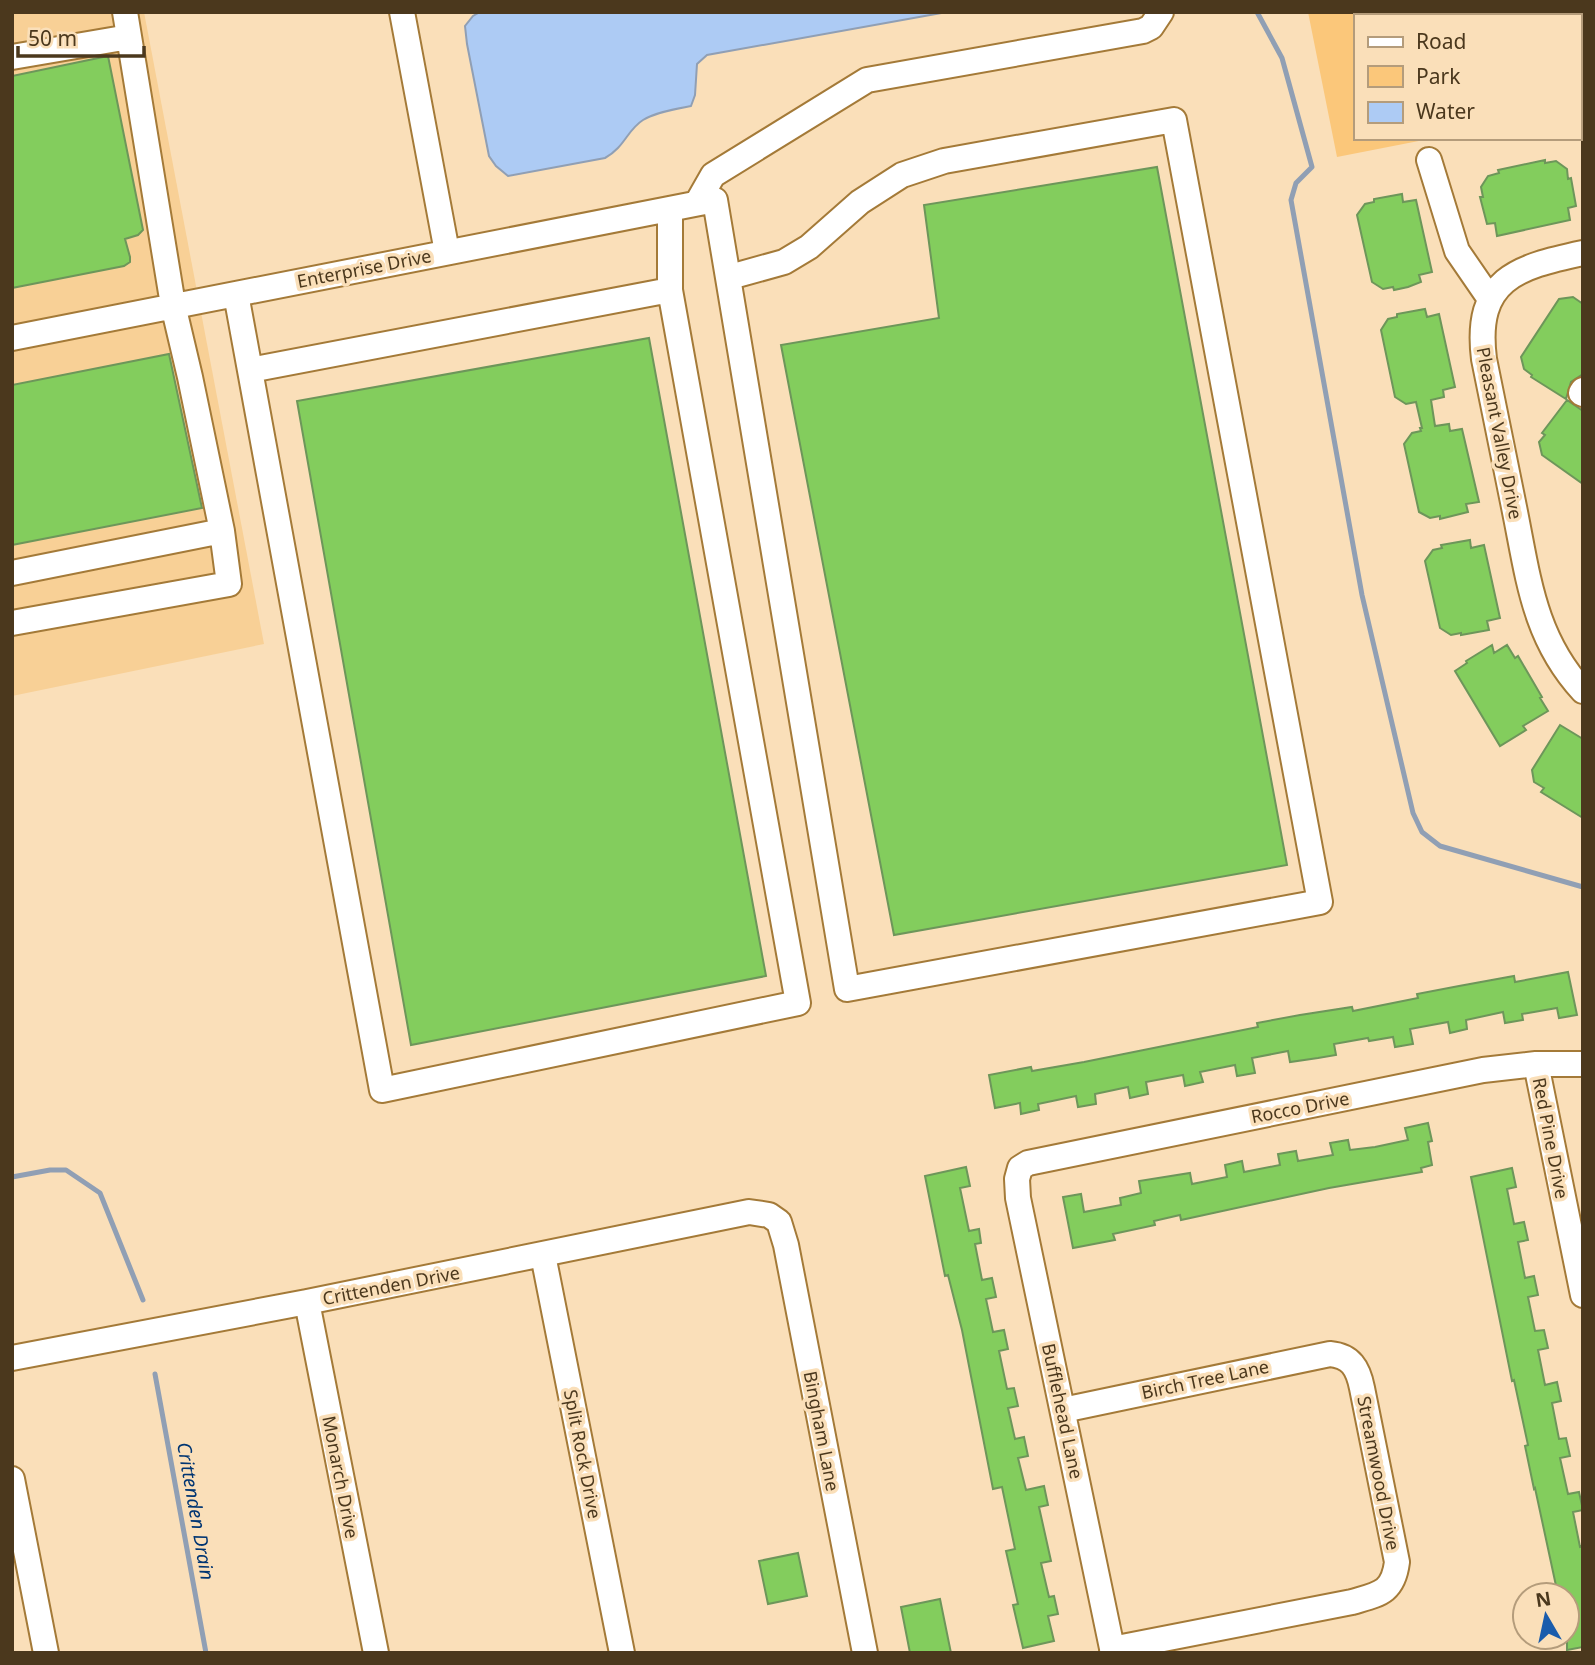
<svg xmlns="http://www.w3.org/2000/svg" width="1595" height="1665" font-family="'Noto Sans',sans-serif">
<rect width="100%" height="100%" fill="#fadfb9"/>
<path fill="#f8d096" d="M 12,12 L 144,12 L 264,644 L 12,696 Z"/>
<path fill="#fbc77a" d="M 1308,12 L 1583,12 L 1583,110 L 1579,111 L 1579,16 L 1355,16 L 1355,138 L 1434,138 L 1337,157 Z"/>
<path fill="#adcbf4" stroke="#909fb4" stroke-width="2" d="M 480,12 L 947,12 L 707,55 L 697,64 L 695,95 L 691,106 C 676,109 656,112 643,120 C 627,130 625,147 605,158 L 508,176 L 496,166 L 489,156 L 467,44 L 465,26 L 473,16 Z"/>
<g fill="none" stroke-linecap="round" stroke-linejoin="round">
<path stroke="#909fb4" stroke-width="5" d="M 1257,12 L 1282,58 L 1312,167 L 1296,183 L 1291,200 L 1362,595 L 1413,813 L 1422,832 L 1440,846 L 1583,887
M 12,1177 L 50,1170 L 66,1170 L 100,1193 L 143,1300
M 155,1374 L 206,1653"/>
</g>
<path fill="#83cd5d" stroke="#6d965a" stroke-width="2" d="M 108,56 L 143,230 L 138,235 L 125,239 L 130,257 L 130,262 L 124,266 L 12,288 L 12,76 Z
M 1545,160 L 1545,163 L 1556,161 L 1567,169 L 1568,179 L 1571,178 L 1576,206 L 1568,208 L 1570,220 L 1497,236 L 1495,223 L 1487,224 L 1480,197 L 1483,197 L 1481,187 L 1488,176 L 1499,173 L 1498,170 Z
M 1157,167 L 1287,865 L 894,935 L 781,345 L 939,318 L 924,205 Z
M 1402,194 L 1403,202 L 1416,200 L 1432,272 L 1419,275 L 1421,282 L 1408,287 L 1394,290 L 1393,287 L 1383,289 L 1372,282 L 1357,215 L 1365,204 L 1374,202 L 1374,199 Z
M 1573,297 L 1583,304 L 1583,374 L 1571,382 L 1566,399 L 1531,377 L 1532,375 L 1524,369 L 1521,357 L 1559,299 Z
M 1425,309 L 1427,317 L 1439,314 L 1455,387 L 1443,390 L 1444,397 L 1431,400 L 1435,426 L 1449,424 L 1450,431 L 1462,429 L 1479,502 L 1466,504 L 1468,512 L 1440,519 L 1440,516 L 1430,518 L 1419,512 L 1404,444 L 1412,433 L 1421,431 L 1420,428 L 1422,428 L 1416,402 L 1406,404 L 1395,397 L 1381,330 L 1388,319 L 1397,317 L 1397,314 Z
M 649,338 L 766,976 L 411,1045 L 297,401 Z
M 169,354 L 202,508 L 12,545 L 12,385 Z
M 1567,400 L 1583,411 L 1583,484 L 1542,455 L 1539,442 L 1545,435 L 1542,433 Z
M 1470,540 L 1471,548 L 1484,545 L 1500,618 L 1487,621 L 1489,630 L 1461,635 L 1461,633 L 1451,635 L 1440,628 L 1425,561 L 1433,550 L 1442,548 L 1441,545 Z
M 1492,645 L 1494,653 L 1507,645 L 1515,658 L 1518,656 L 1542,697 L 1540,698 L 1548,711 L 1523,726 L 1526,730 L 1500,746 L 1455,671 L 1467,663 L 1466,661 Z
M 1560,725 L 1583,739 L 1583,818 L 1541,792 L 1544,788 L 1534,782 L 1532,770 Z
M 1568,972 L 1577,1015 L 1559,1018 L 1557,1008 L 1522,1014 L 1523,1020 L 1505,1023 L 1503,1012 L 1466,1020 L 1467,1029 L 1450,1033 L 1448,1022 L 1410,1029 L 1413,1044 L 1395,1047 L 1393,1037 L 1369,1041 L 1368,1038 L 1334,1044 L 1336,1055 L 1318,1058 L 1290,1062 L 1288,1051 L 1252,1058 L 1255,1073 L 1237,1076 L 1235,1065 L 1200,1072 L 1203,1082 L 1185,1086 L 1183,1075 L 1146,1082 L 1148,1094 L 1130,1098 L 1128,1087 L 1095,1094 L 1096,1104 L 1078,1107 L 1076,1096 L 1038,1104 L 1039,1110 L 1021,1114 L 1020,1103 L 995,1108 L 989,1075 L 1031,1067 L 1032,1071 L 1084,1062 L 1258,1027 L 1257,1023 L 1300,1015 L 1352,1007 L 1353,1011 L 1418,998 L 1417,994 L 1459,986 L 1514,976 L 1515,982 Z
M 1428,1123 L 1432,1141 L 1428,1142 L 1432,1165 L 1421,1168 L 1422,1172 L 1329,1188 L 1181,1220 L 1180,1215 L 1154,1221 L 1155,1225 L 1113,1234 L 1115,1240 L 1073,1248 L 1063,1197 L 1081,1194 L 1084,1212 L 1121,1205 L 1120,1198 L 1141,1193 L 1139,1181 L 1190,1173 L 1192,1184 L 1227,1177 L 1225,1165 L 1242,1161 L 1244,1172 L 1280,1165 L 1278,1154 L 1296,1151 L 1298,1161 L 1333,1155 L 1330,1143 L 1348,1140 L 1350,1150 L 1375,1147 L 1408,1140 L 1405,1128 Z
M 966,1167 L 970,1186 L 960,1188 L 969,1231 L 979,1229 L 981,1243 L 975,1244 L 982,1280 L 992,1278 L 996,1297 L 986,1299 L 993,1332 L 1004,1330 L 1008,1349 L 999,1351 L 1007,1389 L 1014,1388 L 1018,1406 L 1008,1408 L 1015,1439 L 1024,1437 L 1028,1456 L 1018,1458 L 1026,1490 L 1044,1486 L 1048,1505 L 1039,1507 L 1051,1561 L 1041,1563 L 1049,1597 L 1054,1596 L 1058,1614 L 1048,1616 L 1054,1641 L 1023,1648 L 1013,1605 L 1018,1604 L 1006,1551 L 1015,1549 L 1002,1487 L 993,1489 L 962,1330 L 948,1275 L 945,1276 L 925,1176 Z
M 1512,1168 L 1516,1187 L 1507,1189 L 1514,1224 L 1524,1222 L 1528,1240 L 1518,1242 L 1525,1278 L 1534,1276 L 1538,1295 L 1528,1297 L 1535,1331 L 1544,1330 L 1548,1348 L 1538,1350 L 1545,1385 L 1557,1382 L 1561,1401 L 1552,1403 L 1559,1439 L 1566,1438 L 1570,1456 L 1560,1458 L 1568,1494 L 1579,1492 L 1583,1510 L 1573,1512 L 1580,1547 L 1583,1546 L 1583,1647 L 1567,1650 L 1567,1595 L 1558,1595 L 1535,1488 L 1534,1489 L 1525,1446 L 1528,1445 L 1514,1380 L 1512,1381 L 1471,1177 Z
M 798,1553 L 807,1596 L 768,1604 L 759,1561 Z
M 940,1599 L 951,1653 L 910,1653 L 901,1607 Z"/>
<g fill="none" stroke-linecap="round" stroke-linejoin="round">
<defs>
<path id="minor" d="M 402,12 L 447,252
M 12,57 L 129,37
M 1429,160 L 1457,251 L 1490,299
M 697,203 L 713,175 L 867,80 L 1143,31 L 1151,27 L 1161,12
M 1583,253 C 1517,267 1474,279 1484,359 C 1494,408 1504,458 1514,507 C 1528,575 1533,637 1583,691
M 236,294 L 382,1090 L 798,1003 L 670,290 L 670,209
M 12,338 L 715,200 L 847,989 L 1320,902 L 1174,120 L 944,161 L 902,175 L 860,202 L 809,247 L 784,262 L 730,277
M 250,370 L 670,290
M 1583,390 L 1581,393 L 1583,394
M 12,573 L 222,531
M 12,623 L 229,584 L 222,531 L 190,377 L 173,305 L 125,12
M 1536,1064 L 1583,1295
M 543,1255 L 622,1653
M 307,1302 L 376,1653
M 12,1358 L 307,1302 L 749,1212 L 769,1215 L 779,1222 L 786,1245 L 865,1653
M 1063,1410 L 1330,1354 C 1351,1356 1358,1368 1362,1388 L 1397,1562 C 1393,1593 1379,1594 1352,1602 L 1112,1649
M 12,1479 L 46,1653
M 1113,1653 L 1018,1198 L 1017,1179 L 1020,1168 L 1028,1163 L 1483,1070 L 1536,1064 L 1583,1064"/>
</defs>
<use href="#minor" stroke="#a47a38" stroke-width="28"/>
<use href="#minor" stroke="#fff" stroke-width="24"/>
</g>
<g text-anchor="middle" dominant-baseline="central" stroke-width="7" stroke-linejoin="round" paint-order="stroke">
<g font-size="18" fill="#4b381d" stroke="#fadfb9">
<text transform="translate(364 268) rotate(-11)">Enterprise Drive</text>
<text transform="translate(1500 433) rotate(79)">Pleasant Valley Drive</text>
<text transform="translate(1300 1107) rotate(-11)">Rocco Drive</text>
<text transform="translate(1551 1138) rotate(79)">Red Pine Drive</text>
<text transform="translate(391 1285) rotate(-11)">Crittenden Drive</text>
<text transform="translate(1205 1379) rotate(-12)">Birch Tree Lane</text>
<text transform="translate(1063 1411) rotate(78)">Bufflehead Lane</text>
<text transform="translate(822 1431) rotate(79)">Bingham Lane</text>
<text transform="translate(583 1454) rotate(79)">Split Rock Drive</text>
<text transform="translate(1379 1473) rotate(79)">Streamwood Drive</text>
<text transform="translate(341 1477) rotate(79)">Monarch Drive</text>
</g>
<g font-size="19" font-style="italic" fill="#003572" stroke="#fadfb9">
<text transform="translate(196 1511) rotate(80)">Crittenden Drain</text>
</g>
</g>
<rect width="1595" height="1665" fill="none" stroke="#4b381d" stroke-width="28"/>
<rect x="1354" y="14" width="228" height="126" fill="#fadfb9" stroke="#b49c7b" stroke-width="2"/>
<rect x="1368" y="37" width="35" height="10" fill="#ffffff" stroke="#b49c7b" stroke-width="2"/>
<text x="1416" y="49" font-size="21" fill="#4b381d">Road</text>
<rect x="1368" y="66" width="35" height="21" fill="#fbc77a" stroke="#b49c7b" stroke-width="2"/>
<text x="1416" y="84" font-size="21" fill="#4b381d">Park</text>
<rect x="1368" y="102" width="35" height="21" fill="#adcbf4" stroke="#b49c7b" stroke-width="2"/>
<text x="1416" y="119" font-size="21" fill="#4b381d">Water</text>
<g transform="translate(1546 1616) rotate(351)"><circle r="33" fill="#fadfb9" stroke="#b49c7b" stroke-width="2"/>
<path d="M0-5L12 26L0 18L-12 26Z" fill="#1a5cac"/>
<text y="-10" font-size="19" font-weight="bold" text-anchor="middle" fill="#4b381d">N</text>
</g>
<path d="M18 46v10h126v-10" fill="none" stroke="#4b381d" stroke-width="3.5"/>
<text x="28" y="46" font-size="21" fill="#4b381d" stroke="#fadfb9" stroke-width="5" paint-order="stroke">50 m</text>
</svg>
